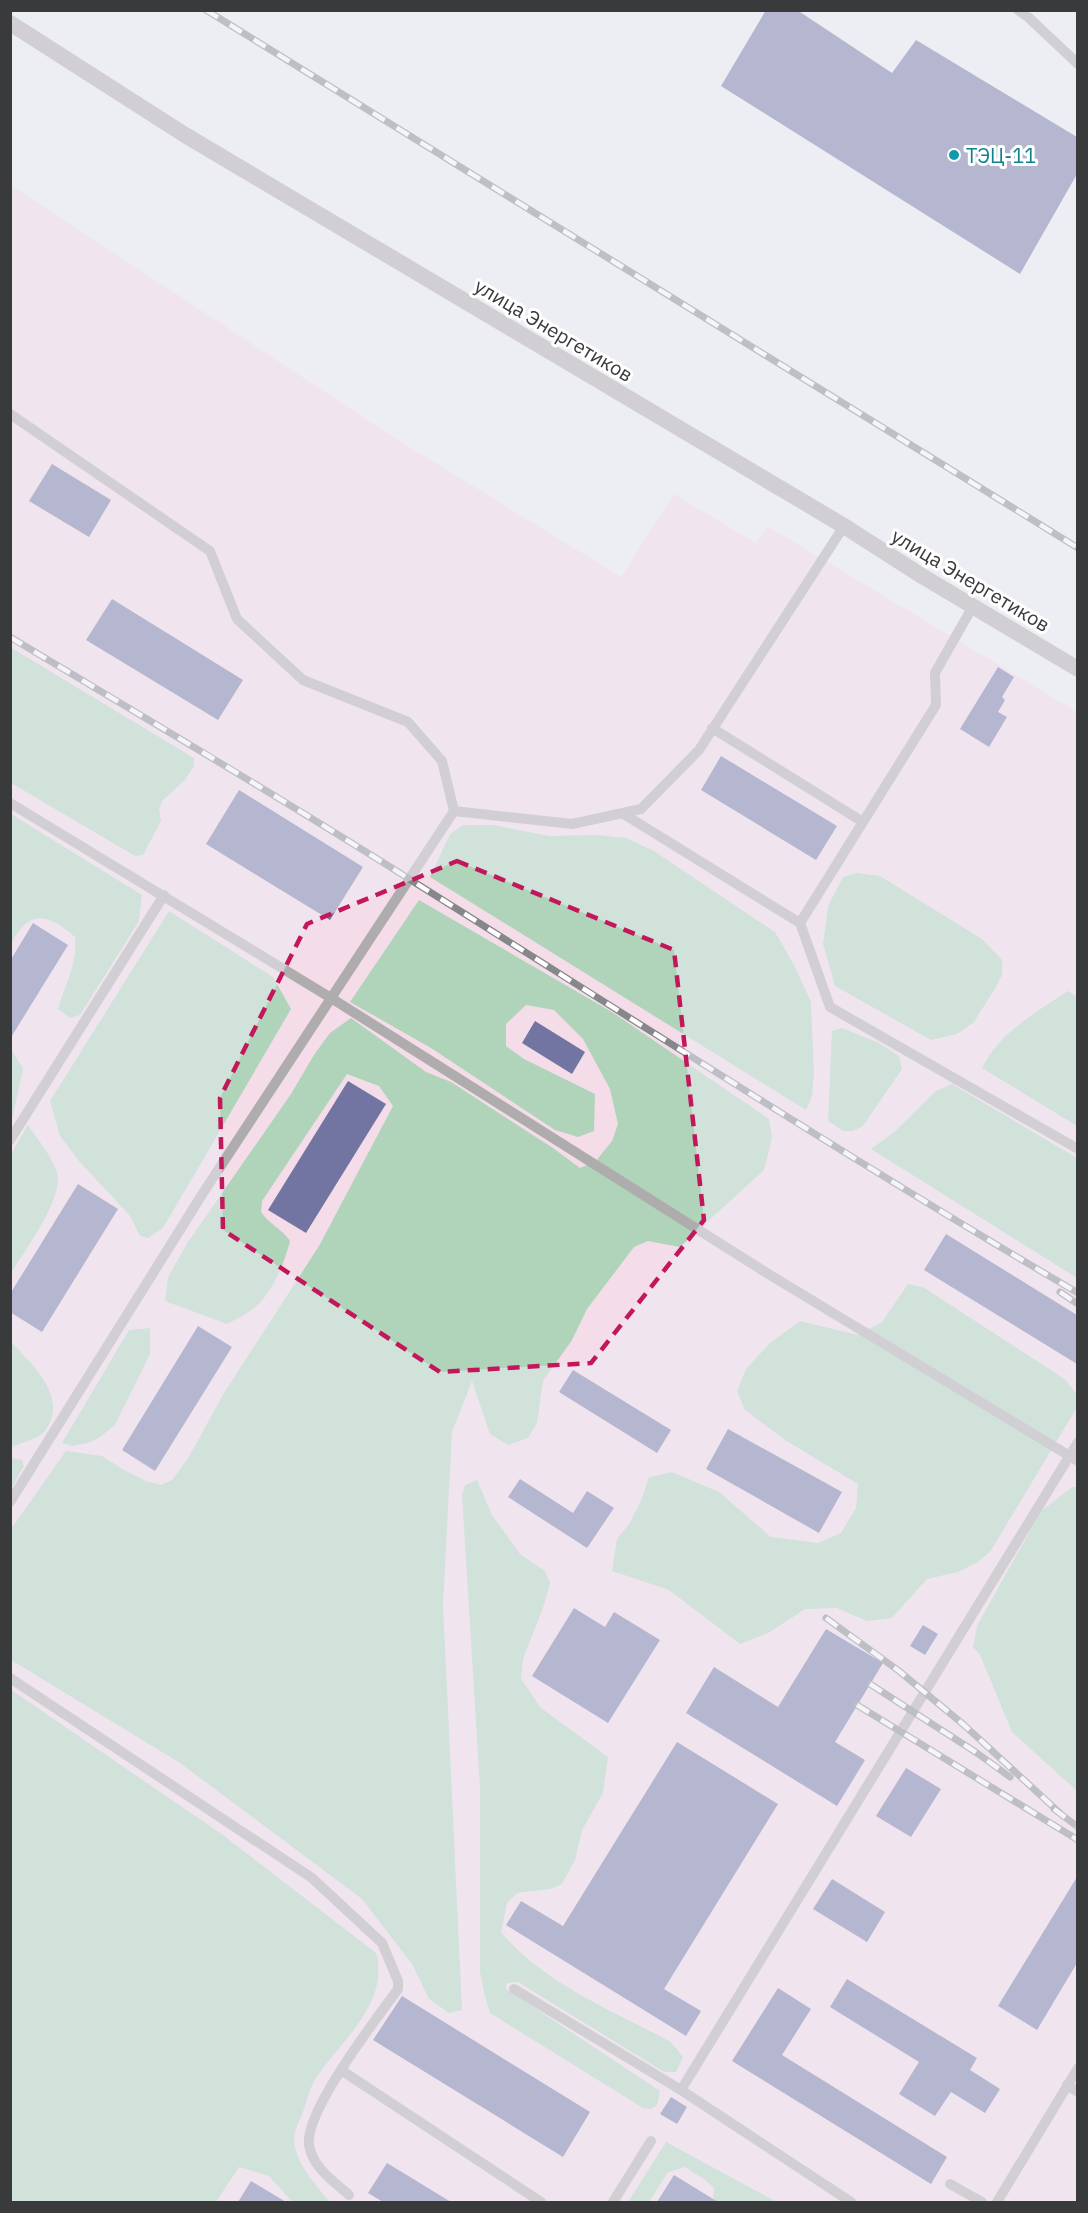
<svg xmlns="http://www.w3.org/2000/svg" width="1088" height="2213" font-family="'IBM Plex Sans',sans-serif">
<rect width="100%" height="100%" fill="#ededf4"/>
<path fill="#f4dce9" d="M 10,184 L 390,435 L 621,577 L 674,494 L 756,543 L 767,526 L 1077,712 L 1077,2202 L 11,2202 Z"/>
<path fill="#afd4ba" d="M 10,647 L 194,758 L 194,766 L 185,780 L 162,801 L 159,810 L 161,821 L 143,855 L 135,856 L 11,783 Z
M 11,814 L 142,895 L 139,921 L 80,1015 L 70,1018 L 58,1009 C 65,984 78,963 75,937 C 48,914 30,908 11,944 Z
M 463,825 L 493,825 L 549,836 L 598,835 L 626,838 L 654,851 L 775,932 L 794,965 L 811,1002 L 814,1073 L 812,1096 L 806,1110 L 430,877 L 450,834 Z
M 857,873 L 880,876 L 982,939 L 1002,960 L 1002,975 L 996,987 L 974,1022 L 957,1034 L 931,1040 L 835,986 L 823,944 L 828,906 L 843,877 Z
M 419,900 L 612,1012 L 769,1119 L 772,1138 L 764,1170 L 680,1247 L 648,1241 L 634,1247 L 587,1309 L 572,1340 L 543,1381 L 537,1423 L 528,1438 L 508,1445 L 490,1434 L 472,1381 L 452,1432 L 443,1604 L 462,2010 L 449,2013 L 429,1999 L 412,1964 L 362,1899 L 180,1763 L 11,1660 L 11,1529 L 66,1451 L 102,1456 L 124,1470 L 146,1481 L 161,1485 L 172,1480 L 187,1460 L 224,1393 L 319,1246 L 393,1106 L 379,1086 L 347,1074 L 262,1201 L 261,1212 C 269,1224 282,1229 290,1241 C 284,1265 272,1294 252,1310 C 244,1315 235,1320 227,1324 L 165,1301 L 168,1277 L 188,1242 L 291,1094 L 314,1055 L 330,1033 L 351,1018 L 426,1072 L 451,1082 L 553,1148 L 580,1168 L 596,1161 L 612,1141 L 618,1124 L 610,1089 L 583,1039 L 554,1010 L 526,1005 L 506,1024 L 506,1046 L 524,1059 L 595,1094 L 594,1131 L 578,1137 L 555,1130 L 431,1048 L 350,1002 Z
M 169,911 L 273,977 L 291,1009 L 163,1228 L 148,1238 L 140,1236 L 130,1216 L 79,1161 L 60,1136 L 50,1101 Z
M 1068,991 L 1077,997 L 1077,1126 L 982,1068 C 1000,1032 1035,1013 1068,991 Z
M 842,1028 L 879,1043 L 899,1056 L 902,1069 L 863,1126 L 853,1131 L 843,1131 L 828,1121 L 832,1031 Z
M 10,1047 L 23,1069 L 11,1124 L 10,1124 Z
M 952,1084 L 1077,1158 L 1077,1278 L 871,1149 L 893,1133 L 936,1091 Z
M 28,1125 C 38,1140 52,1156 57,1173 C 64,1198 24,1252 11,1273 L 11,1154 Z
M 908,1284 L 923,1287 L 1066,1380 L 1077,1395 L 1077,1407 L 990,1552 L 978,1562 L 958,1572 L 927,1579 L 892,1618 L 867,1621 L 837,1608 L 805,1609 L 770,1632 L 740,1644 L 669,1590 L 612,1571 L 617,1539 L 629,1524 L 640,1503 L 649,1477 L 672,1472 L 719,1492 L 771,1537 L 818,1543 L 841,1533 L 856,1508 L 858,1484 L 785,1440 L 745,1410 L 737,1391 L 746,1369 L 770,1343 L 800,1321 L 858,1335 L 882,1322 Z
M 150,1328 L 150,1354 L 115,1425 L 100,1437 L 88,1443 L 72,1446 L 62,1443 L 129,1330 Z
M 10,1341 C 32,1364 71,1399 44,1432 C 38,1439 20,1443 11,1447 Z
M 11,1458 L 22,1460 L 24,1466 L 11,1489 Z
M 477,1480 L 492,1515 L 520,1554 L 545,1571 L 550,1583 L 544,1605 L 523,1659 L 521,1679 L 541,1708 L 608,1757 L 603,1793 L 582,1830 L 575,1860 L 562,1884 L 550,1889 L 517,1893 L 507,1903 L 501,1932 C 543,1983 613,2011 671,2042 L 683,2057 L 676,2072 L 664,2072 L 518,1982 L 507,1983 L 506,1989 L 660,2091 L 657,2105 L 651,2109 L 643,2108 L 490,2013 L 484,1993 L 480,1972 L 480,1788 L 462,1495 L 465,1485 Z
M 1072,1487 L 1077,1487 L 1077,1791 L 1012,1732 L 980,1655 L 973,1647 L 977,1626 L 1041,1511 Z
M 10,1689 L 223,1835 L 376,1953 C 390,2002 341,2041 316,2078 C 310,2087 307,2101 303,2112 C 300,2120 294,2131 294,2139 C 295,2163 316,2185 330,2202 L 292,2202 L 269,2176 L 239,2167 L 216,2202 L 11,2202 Z
M 666,2142 L 777,2202 L 713,2202 L 714,2188 L 705,2180 L 685,2167 L 668,2172 L 649,2202 L 628,2202 Z"/>
<path fill="#7274a2" d="M 766,10 L 797,10 L 892,73 L 916,40 L 1077,137 L 1077,174 L 1020,274 L 721,86 Z
M 52,464 L 111,500 L 89,537 L 29,501 Z
M 112,599 L 243,680 L 218,720 L 86,640 Z
M 998,667 L 1014,677 L 1002,697 L 1005,700 L 998,712 L 1007,717 L 989,747 L 960,729 Z
M 721,756 L 837,826 L 816,860 L 701,790 Z
M 239,790 L 363,867 L 330,920 L 206,844 Z
M 33,923 L 68,945 L 10,1039 L 10,961 Z
M 535,1021 L 585,1052 L 572,1074 L 522,1043 Z
M 348,1081 L 386,1104 L 306,1233 L 268,1210 Z
M 78,1184 L 118,1209 L 42,1332 L 10,1312 L 10,1294 Z
M 946,1234 L 1077,1315 L 1077,1364 L 924,1270 Z
M 198,1326 L 232,1347 L 155,1471 L 122,1450 Z
M 573,1370 L 671,1430 L 657,1453 L 559,1392 Z
M 728,1429 L 842,1492 L 819,1533 L 706,1469 Z
M 520,1479 L 573,1513 L 587,1491 L 614,1508 L 587,1548 L 508,1497 Z
M 574,1608 L 605,1627 L 614,1612 L 660,1640 L 608,1723 L 532,1676 Z
M 923,1625 L 938,1634 L 925,1655 L 910,1646 Z
M 826,1629 L 883,1663 L 835,1742 L 865,1760 L 837,1806 L 686,1713 L 714,1667 L 778,1707 Z
M 677,1742 L 778,1804 L 664,1989 L 701,2011 L 686,2036 L 506,1925 L 521,1901 L 563,1926 Z
M 906,1768 L 941,1789 L 911,1837 L 876,1816 Z
M 1077,1877 L 1077,1963 L 1037,2030 L 998,2006 Z
M 832,1879 L 885,1912 L 867,1942 L 813,1909 Z
M 847,1979 L 977,2058 L 970,2070 L 1000,2089 L 985,2113 L 951,2092 L 935,2116 L 899,2094 L 919,2062 L 830,2007 Z
M 778,1988 L 811,2009 L 782,2055 L 947,2157 L 931,2184 L 732,2061 Z
M 402,1996 L 590,2112 L 563,2157 L 373,2040 Z
M 671,2097 L 687,2107 L 677,2124 L 660,2114 Z
M 387,2163 L 451,2202 L 383,2202 L 368,2193 Z
M 674,2175 L 718,2202 L 657,2202 Z
M 251,2181 L 286,2202 L 238,2202 Z"/>
<g fill="none" stroke-linecap="round" stroke-linejoin="round">
<path stroke="#afacad" stroke-width="10" d="M 1018,10 L 1028,17 L 1078,64
M 10,414 L 210,551 L 237,619 L 303,680 L 408,722 L 442,761 L 454,811
M 973,606 L 935,673 L 936,705 L 800,923 L 830,1007 L 1078,1149
M 712,728 L 863,822
M 10,803 L 331,998 L 770,1275 L 1078,1461
M 622,813 L 800,923
M 10,1140 L 164,895
M 10,1502 L 203,1193 L 454,811 L 572,824 L 641,809 L 699,750 L 844,526
M 10,1678 L 312,1878 L 382,1943 L 398,1981 L 398,1989 C 377,2018 304,2112 309,2145 C 313,2168 333,2181 349,2195
M 514,1989 L 681,2090 L 1078,1442
M 341,2070 L 541,2202
M 1067,2085 L 1078,2092
M 681,2090 L 851,2202
M 950,2184 L 982,2202
M 613,2202 L 651,2141
M 997,2202 L 1078,2068"/>
<path stroke="#afacad" stroke-width="16" d="M 10,23 L 185,135 L 844,526 L 922,576 L 1078,669"/>
<defs>
<path id="rail" d="M 206,10 L 1078,548
M 10,637 C 145,718 281,798 414,882 C 634,1020 853,1161 1078,1293
M 1060,1292 L 1078,1304
M 826,1618 L 899,1671 L 964,1725 L 1061,1814
M 870,1684 L 977,1753 L 1010,1777
M 857,1705 L 1078,1840
M 1054,1809 L 1078,1827"/>
</defs>
<use href="#rail" stroke="#86878b" stroke-width="7"/>
<use href="#rail" stroke="#fff" stroke-width="4.5" stroke-dasharray="14" stroke-linecap="butt"/>
</g>
<path d="M0 0H1088V2213H0ZM 457,861 L 674,950 L 704,1220 L 591,1363 L 440,1372 L 223,1230 L 220,1098 L 307,924 Z" fill="#ededf4" fill-opacity=".55" fill-rule="evenodd"/>
<path fill="none" stroke="#c2185b" stroke-width="4.5" stroke-dasharray="12 8" stroke-linejoin="round" d="M 457,861 L 674,950 L 704,1220 L 591,1363 L 440,1372 L 223,1230 L 220,1098 L 307,924 Z"/>
<circle fill="#0f9aa8" stroke="#fff" stroke-width="2" cx="954" cy="155" r="6"/>
<g text-anchor="middle" dominant-baseline="central" stroke-width="6" stroke-linejoin="round" paint-order="stroke">
<g font-size="20" fill="#0d838f" stroke="#fff" text-anchor="start">
<text x="966" y="155">ТЭЦ-11</text>
</g>
<g font-size="20" fill="#393a3c" stroke="#fff">
<text transform="translate(554 330) rotate(31)">улица Энергетиков</text>
<text transform="translate(971 580) rotate(31)">улица Энергетиков</text>
</g>
</g>
<rect width="1088" height="2213" fill="none" stroke="#393a3c" stroke-width="24"/>
</svg>
